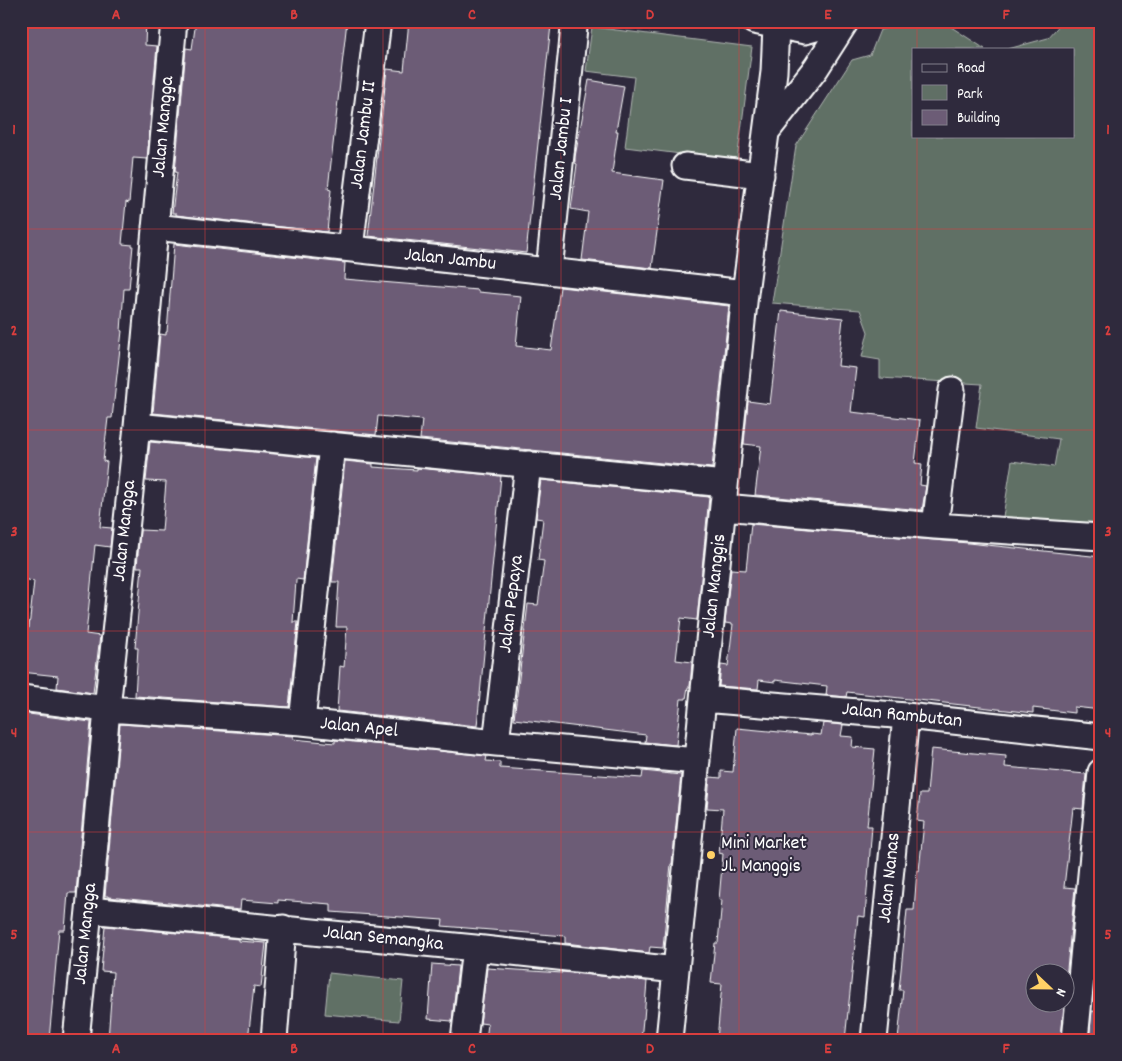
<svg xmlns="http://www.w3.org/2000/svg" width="1122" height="1061" font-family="Dekko,sans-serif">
<rect width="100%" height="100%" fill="#2f2a3d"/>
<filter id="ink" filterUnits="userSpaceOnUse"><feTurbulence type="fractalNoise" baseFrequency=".02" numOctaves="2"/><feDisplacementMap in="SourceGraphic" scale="10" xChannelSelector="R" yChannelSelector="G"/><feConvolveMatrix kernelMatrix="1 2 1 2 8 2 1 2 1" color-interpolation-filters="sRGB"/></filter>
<g filter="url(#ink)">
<path fill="#606f65" stroke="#b0b7b2" d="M 916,21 L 942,21 L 985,49 L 913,49 L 913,136 L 1073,136 L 1073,49 L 1008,49 L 1048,38 L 1063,21 L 1101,21 L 1101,532 L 1002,523 L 1012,461 L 1054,467 L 1059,439 L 976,428 L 982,384 L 880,378 L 880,360 L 862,357 L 868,332 L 860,310 L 772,303 L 796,146 L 852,60 L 870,55 L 880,30 Z
M 592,27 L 752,47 L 737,161 L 625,147 L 634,77 L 586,71 Z
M 329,973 L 403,981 L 399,1021 L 325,1014 Z"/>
<path fill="#6c5c76" stroke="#fff" d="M 21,21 L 146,21 L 145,45 L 157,46 L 147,159 L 133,158 L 129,203 L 126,202 L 122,244 L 133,245 L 129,289 L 124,289 L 121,331 L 122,331 L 112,418 L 108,418 L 103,461 L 107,462 L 100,527 L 112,528 L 110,547 L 95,545 L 86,634 L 100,636 L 93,693 L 57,688 L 58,676 L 21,672 L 26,628 L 29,628 L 34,581 L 21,579 L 27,529 L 21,529 Z
M 196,21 L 347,21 L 328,189 L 331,190 L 327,232 L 176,215 L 176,213 L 172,213 L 177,172 L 175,172 L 186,48 L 192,49 Z
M 409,21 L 515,21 L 551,25 L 526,253 L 368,236 L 387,69 L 404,71 Z
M 589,80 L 624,86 L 616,131 L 618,131 L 612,173 L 664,180 L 652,268 L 582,260 L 588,212 L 571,209 L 577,164 L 575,163 L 575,157 Z
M 174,244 L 345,263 L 344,279 L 478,290 L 478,292 L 521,296 L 516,346 L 551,350 L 560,287 L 729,306 L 712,468 L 420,439 L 422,420 L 378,416 L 376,435 L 153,413 L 160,334 L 166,335 L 166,332 L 167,332 Z
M 781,311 L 843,318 L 838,366 L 856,368 L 851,412 L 920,420 L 915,463 L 922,464 L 920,485 L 926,486 L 922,510 L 755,495 L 761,446 L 744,444 L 748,401 L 770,404 Z
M 150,442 L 316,458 L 303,580 L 296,579 L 296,581 L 293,622 L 298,622 L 289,707 L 135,696 L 138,648 L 135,648 L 142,567 L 137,567 L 140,530 L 162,531 L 166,482 L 146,481 Z
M 345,461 L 373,464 L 373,467 L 417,470 L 417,468 L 501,476 L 477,726 L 337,711 L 340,666 L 344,667 L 347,627 L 336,627 L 339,582 L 332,582 Z
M 541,480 L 709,497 L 697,620 L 681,618 L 676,660 L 692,662 L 690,687 L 688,687 L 686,699 L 681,699 L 676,745 L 645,742 L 646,735 L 514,719 L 528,604 L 538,605 L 544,561 L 538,560 L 543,519 L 536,518 Z
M 751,524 L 968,543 L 1101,557 L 1101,710 L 1074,707 L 1074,713 L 1033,708 L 1033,713 L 847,692 L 846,697 L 826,695 L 827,686 L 775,680 L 775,682 L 759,680 L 758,689 L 719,686 L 721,665 L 728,666 L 733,624 L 725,623 L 731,569 L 746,570 Z
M 21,713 L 91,722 L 76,893 L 68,893 L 65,930 L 59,930 L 49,1040 L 21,1040 Z
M 823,723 L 843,725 L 841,736 L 853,737 L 852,747 L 875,749 L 867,826 L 872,826 L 865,917 L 858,916 L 845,1040 L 717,1040 L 722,984 L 711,983 L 715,943 L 718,943 L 722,900 L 719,900 L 723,854 L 719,853 L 723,809 L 707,808 L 710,777 L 721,778 L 721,771 L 733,772 L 737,728 L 811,735 L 811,734 L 821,735 Z
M 120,724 L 293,736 L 293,739 L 335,743 L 335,740 L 487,756 L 486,761 L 500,762 L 500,768 L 642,778 L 643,771 L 681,775 L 672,864 L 671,864 L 663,948 L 650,947 L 649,953 L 565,943 L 565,936 L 442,926 L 443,920 L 331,912 L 331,904 L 278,900 L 278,903 L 241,900 L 240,910 L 108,897 L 108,896 L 105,896 Z
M 931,749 L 1006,756 L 1005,767 L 1086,774 L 1083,809 L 1073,808 L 1064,887 L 1075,888 L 1064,999 L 1064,974 L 1034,974 L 1034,1004 L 1064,1004 L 1061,1040 L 1008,1040 L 978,1037 L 978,1040 L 898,1040 L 903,990 L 899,990 L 907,910 L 914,910 L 917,870 L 919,871 L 924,822 L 917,821 L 920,794 L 927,794 Z
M 105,926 L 238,939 L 238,941 L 266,943 L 261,987 L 254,986 L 248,1040 L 108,1040 L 113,972 L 101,971 Z
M 432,964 L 458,966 L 452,1021 L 428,1019 Z
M 487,968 L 562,973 L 562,972 L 647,981 L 644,1019 L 643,1019 L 641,1040 L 486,1040 L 488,1024 L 480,1023 Z
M 1092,1011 L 1101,1012 L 1101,1040 L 1089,1040 Z"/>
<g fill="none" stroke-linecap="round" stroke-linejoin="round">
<defs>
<path id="minor" d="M 754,21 L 805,31 L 830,24 L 833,21
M 766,132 L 816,68 L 846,21
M 685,166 L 761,175
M 155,227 L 745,293
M 350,248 L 378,21
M 549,271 L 574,28
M 137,426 L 725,484
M 724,507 L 935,526 L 1101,537
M 935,526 L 952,390
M 21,698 L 107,709 L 302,722 L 496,743 L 697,761
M 703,699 L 906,716 L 1101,737
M 302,722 L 332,445
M 496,743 L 528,464
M 89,910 L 475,948 L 676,970
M 76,1040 L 89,910 L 107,709 L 137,426 L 174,21
M 274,1040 L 283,928
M 464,1040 L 475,948
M 669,1040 L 703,699 L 745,293 L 774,72 L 776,26
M 874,1040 L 906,716
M 1075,1040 L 1101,772"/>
</defs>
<use href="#minor" stroke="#fff" stroke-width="29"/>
<use href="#minor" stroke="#2f2a3d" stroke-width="25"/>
</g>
</g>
<path fill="none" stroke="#da3e3e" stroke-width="1" stroke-opacity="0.55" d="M 205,21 L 205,1040M 383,21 L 383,1040M 561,21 L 561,1040M 739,21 L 739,1040M 917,21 L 917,49M 917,136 L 917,1040M 21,229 L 1101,229M 21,430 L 1101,430M 21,631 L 1101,631M 21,832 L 1101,832"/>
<circle fill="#ffd166" stroke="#2f2a3d" stroke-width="2" cx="711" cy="855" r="5"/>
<g text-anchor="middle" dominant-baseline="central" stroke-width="4" stroke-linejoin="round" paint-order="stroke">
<g font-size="20" fill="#fff" stroke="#2f2a3d">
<text transform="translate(164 127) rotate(-85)">Jalan Mangga</text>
<text transform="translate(364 135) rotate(-83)">Jalan Jambu II</text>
<text transform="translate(562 149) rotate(-84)">Jalan Jambu I</text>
<text transform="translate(450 260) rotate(6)">Jalan Jambu</text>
<text transform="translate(125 531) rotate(-84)">Jalan Mangga</text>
<text transform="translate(715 586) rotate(-84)">Jalan Manggis</text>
<text transform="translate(512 604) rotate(-83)">Jalan Pepaya</text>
<text transform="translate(902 716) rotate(6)">Jalan Rambutan</text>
<text transform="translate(359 728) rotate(6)">Jalan Apel</text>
<text transform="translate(890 878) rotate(-84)">Jalan Nanas</text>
<text transform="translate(86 934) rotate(-84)">Jalan Mangga</text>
<text transform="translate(383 939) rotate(6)">Jalan Semangka</text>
</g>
<g font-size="20" fill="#fff" stroke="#2f2a3d" text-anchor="start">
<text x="721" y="844">Mini Market<tspan x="721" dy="23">Jl. Manggis</tspan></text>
</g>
</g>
<rect width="1122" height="1061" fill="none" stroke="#2f2a3d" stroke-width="55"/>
<rect x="912" y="48" width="162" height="90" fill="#2f2a3d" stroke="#827f8b"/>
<rect x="922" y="64" width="25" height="8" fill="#2f2a3d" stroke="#827f8b"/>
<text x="957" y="72" font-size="15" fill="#ffffff">Road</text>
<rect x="922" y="85" width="25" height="15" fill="#606f65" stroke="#827f8b"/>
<text x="957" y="98" font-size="15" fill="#ffffff">Park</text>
<rect x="922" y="110" width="25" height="15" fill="#6c5c76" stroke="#827f8b"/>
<text x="957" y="122" font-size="15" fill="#ffffff">Building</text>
<g transform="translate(1050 988) rotate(112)"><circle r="24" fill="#2f2a3d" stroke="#827f8b"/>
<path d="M0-4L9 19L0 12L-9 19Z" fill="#ffd166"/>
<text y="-8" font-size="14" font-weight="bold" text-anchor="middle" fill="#ffffff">N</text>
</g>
<rect x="28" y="28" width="1066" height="1006" fill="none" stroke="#da3e3e" stroke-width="2"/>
<g font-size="16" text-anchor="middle" font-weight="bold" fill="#da3e3e">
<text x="116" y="19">A</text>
<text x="294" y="19">B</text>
<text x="472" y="19">C</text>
<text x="650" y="19">D</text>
<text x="828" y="19">E</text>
<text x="1006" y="19">F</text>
<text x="14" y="134">1</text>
<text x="1108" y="134">1</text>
<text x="14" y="335">2</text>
<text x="1108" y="335">2</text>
<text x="14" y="536">3</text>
<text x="1108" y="536">3</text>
<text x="14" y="737">4</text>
<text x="1108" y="737">4</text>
<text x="14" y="939">5</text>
<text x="1108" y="939">5</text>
<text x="116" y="1053">A</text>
<text x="294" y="1053">B</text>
<text x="472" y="1053">C</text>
<text x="650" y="1053">D</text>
<text x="828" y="1053">E</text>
<text x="1006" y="1053">F</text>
</g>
</svg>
